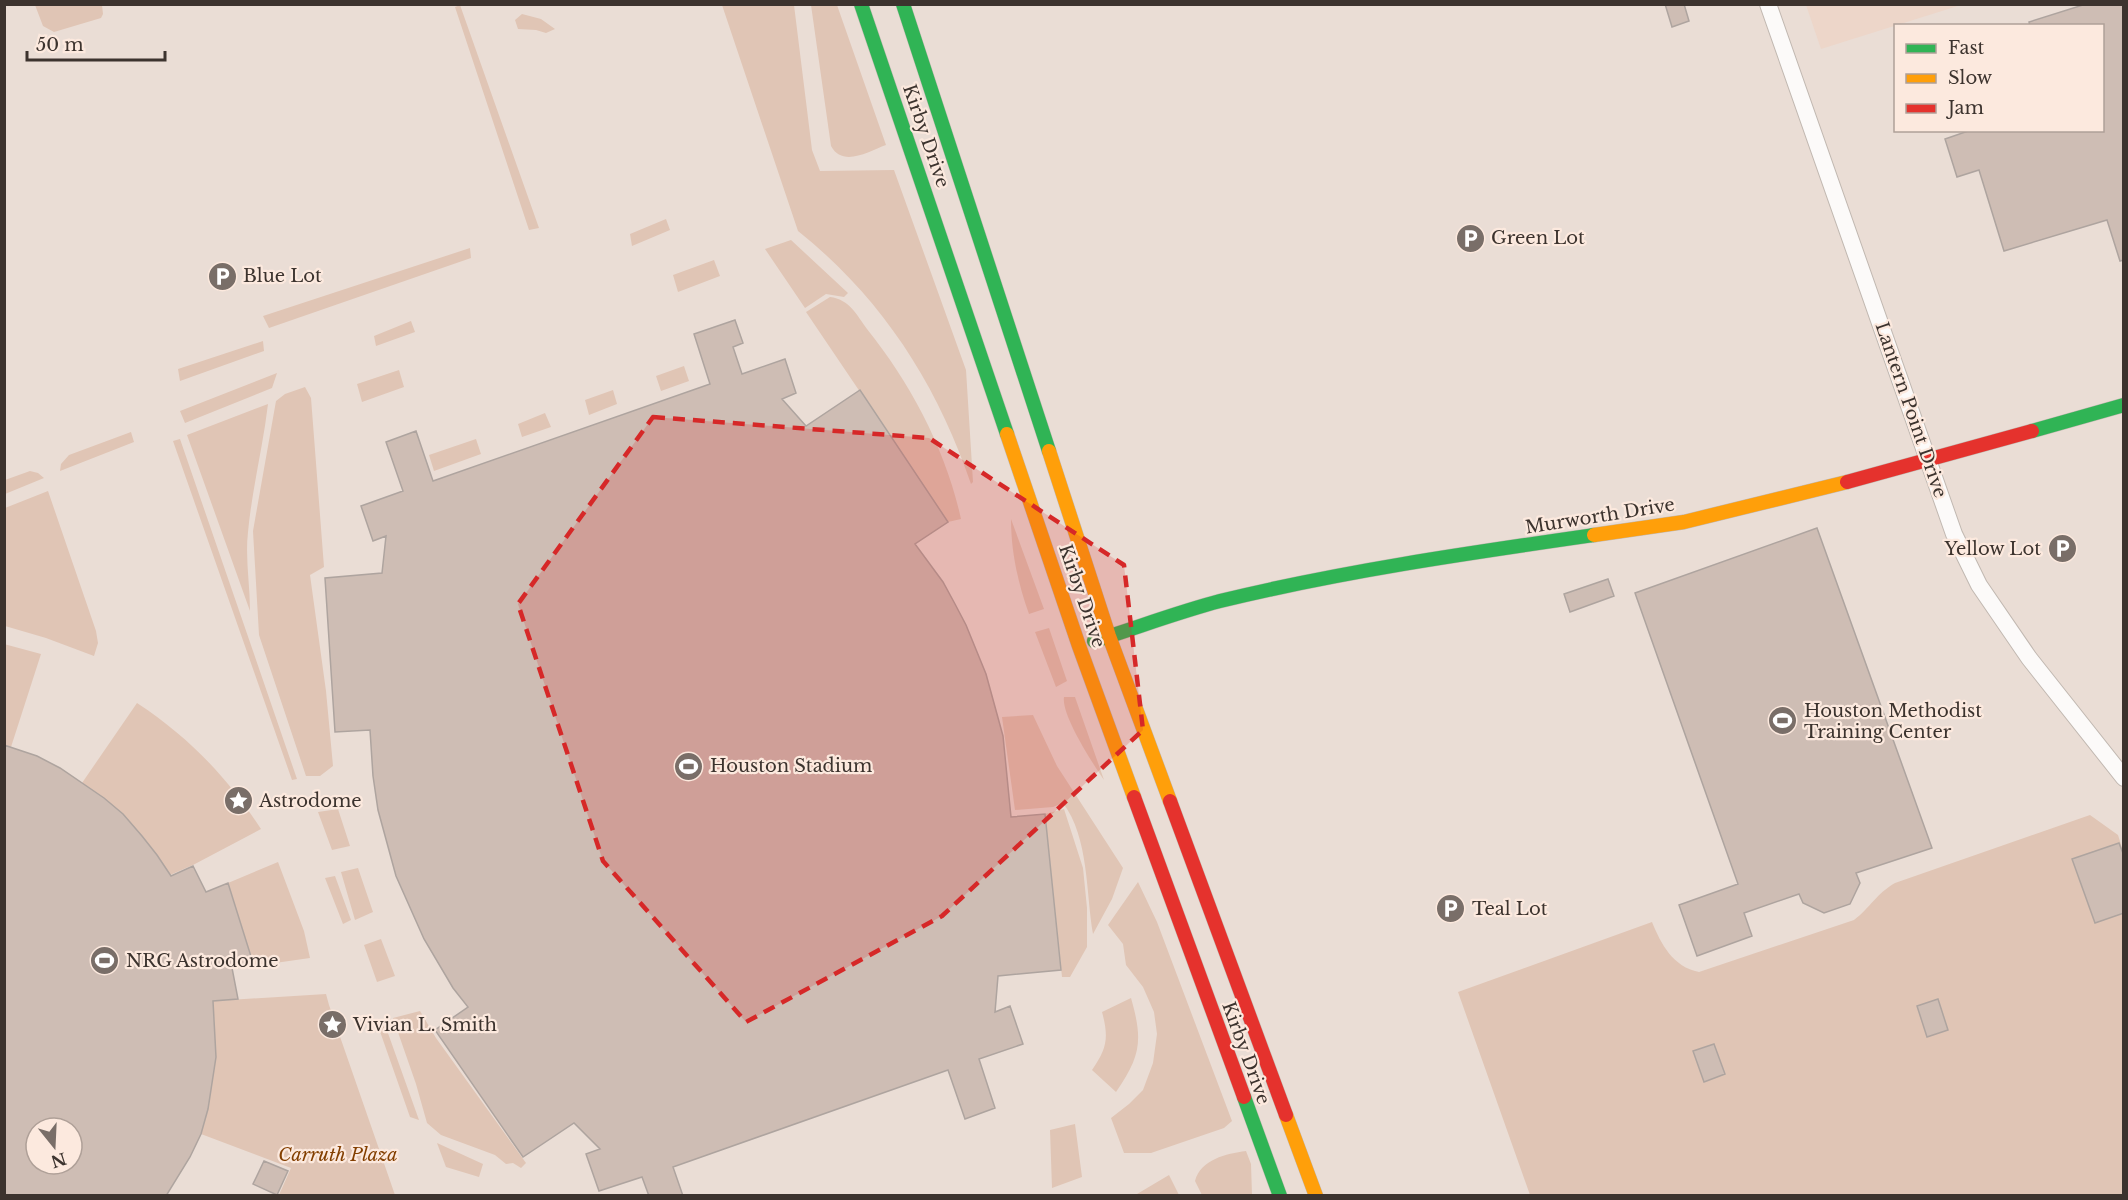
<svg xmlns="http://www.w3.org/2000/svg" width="2128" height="1200" font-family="'Libre Baskerville',serif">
<rect width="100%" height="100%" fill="#eaddd5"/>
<path fill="#edd6c9" d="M 1806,5 L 1806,4 L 1961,5 L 1821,49 Z"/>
<path fill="#e0c5b5" d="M 35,5 L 102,5 L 103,14 L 101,18 L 54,32 L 43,26 Z
M 460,5 L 539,228 L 529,230 L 455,7 Z
M 722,5 L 794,5 L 812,150 L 820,171 L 894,170 L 966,370 L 973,482 L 971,484 C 937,384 882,298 798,231 Z
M 811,5 L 837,5 L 886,145 C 869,151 843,168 831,146 Z
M 522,14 L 541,19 L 555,29 L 546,33 L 536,30 L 518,29 L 515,20 Z
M 666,219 L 670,230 L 632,246 L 630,234 Z
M 791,240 L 848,293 L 844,297 L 826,294 L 805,308 L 765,249 Z
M 470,248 L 471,258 L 269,328 L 263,316 Z
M 714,260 L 720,276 L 678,292 L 673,275 Z
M 830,297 C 849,299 857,315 867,329 C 911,384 946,450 961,519 L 948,522 L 806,312 Z
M 411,321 L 415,332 L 376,346 L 374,336 Z
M 263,341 L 264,351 L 180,381 L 178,369 Z
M 684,366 L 689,381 L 661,391 L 656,376 Z
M 399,370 L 404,387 L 362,402 L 357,384 Z
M 277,373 L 272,388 L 185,423 L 180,411 Z
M 305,387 L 311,398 L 324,567 L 310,575 L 326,691 L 333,766 L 320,776 L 306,776 L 259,635 L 253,531 L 276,401 L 285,394 Z
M 613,390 L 617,404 L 589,415 L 585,400 Z
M 268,404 C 263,447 252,489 248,532 C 245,558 250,584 250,611 L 187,435 Z
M 545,413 L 551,427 L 522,437 L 518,424 Z
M 131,432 L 134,442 L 60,471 L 61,464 L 69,455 Z
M 180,439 L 297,779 L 292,780 L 173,441 Z
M 476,439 L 481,454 L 434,471 L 429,455 Z
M 30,471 L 38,473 L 44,478 L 5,494 L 5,480 Z
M 48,491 L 96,631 L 98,643 L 94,656 L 46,638 L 5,626 L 5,508 Z
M 1011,519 L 1044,609 L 1029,614 C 1018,583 1011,552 1011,519 Z
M 1049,628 L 1067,681 L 1056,687 L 1035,632 Z
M 4,644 L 41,654 L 11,747 L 5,745 Z
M 1064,697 L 1075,697 L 1104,780 C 1093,764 1061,715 1064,697 Z
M 137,703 C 190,738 226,776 261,829 L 193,865 L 170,875 C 147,838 117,808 82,783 Z
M 1033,715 L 1057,766 L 1123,868 L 1112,899 L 1093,934 C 1086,894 1089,837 1063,803 L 1053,807 L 1015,810 L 1002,717 Z
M 338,809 L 350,846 L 332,850 L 318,812 Z
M 1064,809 L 1083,868 L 1087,908 L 1087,947 L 1070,977 L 1062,977 L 1045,814 Z
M 2090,815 L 2118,835 L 2123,851 L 2123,1195 L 1530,1195 L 1458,992 L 1652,922 C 1661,944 1673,967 1699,972 L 1854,920 C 1871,907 1876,894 1895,883 Z
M 278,862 L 304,931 L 310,958 L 254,966 L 228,883 Z
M 358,868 L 373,912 L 355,920 L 341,872 Z
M 335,876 L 351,920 L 343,924 L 325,878 Z
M 1138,882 L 1157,922 L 1232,1121 L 1224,1128 L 1151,1153 L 1124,1153 L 1111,1118 L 1129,1104 L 1143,1090 L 1153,1063 L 1157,1034 L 1154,1012 L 1143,987 L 1126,965 L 1123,944 L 1108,925 Z
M 381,939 L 395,976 L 377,982 L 364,945 Z
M 326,994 L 329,1005 L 395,1195 L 279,1195 L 291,1168 L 201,1134 C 214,1088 217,1049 213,1001 Z
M 1131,998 C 1143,1040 1141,1056 1116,1092 L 1092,1070 C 1107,1048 1109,1038 1102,1012 Z
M 420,1011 L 436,1038 L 526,1163 L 521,1168 L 513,1163 L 506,1164 L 495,1155 L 441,1135 L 427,1123 L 416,1084 L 393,1018 Z
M 384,1022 L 419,1120 L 410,1117 L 377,1023 Z
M 1075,1124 L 1082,1177 L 1052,1188 L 1050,1130 Z
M 437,1143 L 483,1164 L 479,1177 L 446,1167 Z
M 1246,1151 L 1251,1164 L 1252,1195 L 1202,1195 L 1195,1181 C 1201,1159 1226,1154 1246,1151 Z
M 1169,1175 L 1179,1195 L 1137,1195 L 1137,1194 Z"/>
<path fill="#cebdb4" stroke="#aea49f" stroke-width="1.5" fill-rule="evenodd" d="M 1665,4 L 1684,4 L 1689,21 L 1672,27 Z
M 2086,4 L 2124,4 L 2124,260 L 2120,261 L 2107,220 L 2004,251 L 1979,170 L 1957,177 L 1945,139 L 1971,130 L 2103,130 L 2103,26 L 2030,26 L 2029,22 Z
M 735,320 L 743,343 L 733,347 L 742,374 L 785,359 L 796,393 L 782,399 L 806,426 L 860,390 L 948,522 L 915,544 L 943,582 L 955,604 L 966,625 L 986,674 L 1003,736 L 1011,817 L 1045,814 L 1061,970 L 998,976 L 995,1012 L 1010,1006 L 1023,1044 L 979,1059 L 995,1108 L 965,1119 L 948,1070 L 673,1167 L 683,1196 L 649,1196 L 642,1177 L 599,1191 L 586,1154 L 600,1149 L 574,1123 L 523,1157 L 435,1030 L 468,1007 L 453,988 L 424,939 L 396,876 L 378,810 L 373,776 L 370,730 L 335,732 L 325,578 L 382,573 L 386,536 L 373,541 L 361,506 L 403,491 L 386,442 L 416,431 L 433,481 L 710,384 L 694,334 Z
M 1817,528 L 1932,848 L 1856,873 L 1860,883 L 1850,904 L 1824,913 L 1803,903 L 1799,894 L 1744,913 L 1752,936 L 1697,956 L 1679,905 L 1738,884 L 1635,593 Z
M 1608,579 L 1614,596 L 1570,612 L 1564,594 Z
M 4,745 L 37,756 L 60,768 L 104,798 L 123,814 L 142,836 L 157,855 L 171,876 L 193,866 L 206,892 L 228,883 L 254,966 L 232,968 L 238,999 L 213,1001 L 216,1057 L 208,1109 L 201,1134 L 190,1157 L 166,1196 L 4,1196 ZM 36,1128 L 72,1128 L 72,1164 L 36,1164 Z
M 2119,843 L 2124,856 L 2124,913 L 2095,923 L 2072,859 Z
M 1938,999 L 1948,1030 L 1927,1037 L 1917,1006 Z
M 1714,1044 L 1725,1074 L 1704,1082 L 1693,1051 Z
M 264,1161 L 288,1171 L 277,1195 L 253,1184 Z"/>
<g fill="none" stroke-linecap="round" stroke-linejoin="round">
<defs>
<path id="street" d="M 1768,4 L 1954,534 L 1979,585 L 2029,658 L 2124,778"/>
<path id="fast" d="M 861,4 L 1007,434
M 903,4 L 1049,451
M 2032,431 L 2124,405
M 1094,641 C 1136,628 1178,612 1220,601 C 1343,571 1469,553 1594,535
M 1244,1097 L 1280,1196"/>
<path id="slow" d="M 1007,434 L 1079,646 L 1134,797
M 1049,451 L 1109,636 L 1170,801
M 1594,535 L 1684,522 L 1847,482
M 1286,1115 L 1316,1196"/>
<path id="jam" d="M 1847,482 L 2032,431
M 1134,797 L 1244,1097
M 1170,801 L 1286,1115"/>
</defs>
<use href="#street" stroke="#c1b8b1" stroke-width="18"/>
<use href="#fast" stroke="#c1b8b1" stroke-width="15"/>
<use href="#slow" stroke="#c1b8b1" stroke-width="15"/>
<use href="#jam" stroke="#c1b8b1" stroke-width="15"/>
<use href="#street" stroke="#fcfaf9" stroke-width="16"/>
<use href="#fast" stroke="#30b455" stroke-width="14"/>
<use href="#slow" stroke="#ff9f0a" stroke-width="14"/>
<use href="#jam" stroke="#e5322d" stroke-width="14"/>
</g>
<path fill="#d62828" fill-opacity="0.2" stroke="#d62828" stroke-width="4.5" stroke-dasharray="12 8" stroke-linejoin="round" d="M 653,417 L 929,438 L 1124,565 L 1143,730 L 942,916 L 746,1022 L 603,861 L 518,604 Z"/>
<defs>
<symbol id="parking-disc" viewBox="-11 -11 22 22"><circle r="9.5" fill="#796e68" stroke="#fce9de"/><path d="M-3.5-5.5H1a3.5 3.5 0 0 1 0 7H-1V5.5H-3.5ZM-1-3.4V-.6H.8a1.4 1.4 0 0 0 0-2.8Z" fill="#fff"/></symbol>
<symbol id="stadium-disc" viewBox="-11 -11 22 22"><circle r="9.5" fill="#796e68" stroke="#fce9de"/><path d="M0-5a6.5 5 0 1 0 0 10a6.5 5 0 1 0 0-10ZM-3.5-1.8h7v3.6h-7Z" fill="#fff"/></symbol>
<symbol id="sight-disc" viewBox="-11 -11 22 22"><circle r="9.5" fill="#796e68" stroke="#fce9de"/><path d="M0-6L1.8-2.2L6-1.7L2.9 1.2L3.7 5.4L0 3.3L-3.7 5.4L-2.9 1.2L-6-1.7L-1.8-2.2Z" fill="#fff"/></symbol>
</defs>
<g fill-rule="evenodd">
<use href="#parking-disc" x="1454" y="222" width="33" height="33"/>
<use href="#parking-disc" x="206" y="260" width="33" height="33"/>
<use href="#parking-disc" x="2046" y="532" width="33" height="33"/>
<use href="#stadium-disc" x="1766" y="704" width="33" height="33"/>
<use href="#stadium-disc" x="672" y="750" width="33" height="33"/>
<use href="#sight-disc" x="222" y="784" width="33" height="33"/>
<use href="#parking-disc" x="1434" y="892" width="33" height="33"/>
<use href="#stadium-disc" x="88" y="944" width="33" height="33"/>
<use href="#sight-disc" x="316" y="1008" width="33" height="33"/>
</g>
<g text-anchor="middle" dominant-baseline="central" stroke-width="4.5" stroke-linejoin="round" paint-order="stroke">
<g font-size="18" fill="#3c332e" stroke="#fce9de">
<text transform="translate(926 136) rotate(71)">Kirby Drive</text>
<text transform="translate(1911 410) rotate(71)">Lantern Point Drive</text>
<text transform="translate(1600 516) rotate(-9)">Murworth Drive</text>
<text transform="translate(1082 596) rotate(71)">Kirby Drive</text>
<text transform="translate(1246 1053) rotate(70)">Kirby Drive</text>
</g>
<g font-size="18" fill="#3c332e" stroke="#fce9de" text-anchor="start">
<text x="1491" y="238">Green Lot</text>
<text x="243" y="276">Blue Lot</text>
<text x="2041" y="549" text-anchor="end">Yellow Lot</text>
<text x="1804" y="711">Houston Methodist<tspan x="1804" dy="21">Training Center</tspan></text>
<text x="710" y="766">Houston Stadium</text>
<text x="259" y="801">Astrodome</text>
<text x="1472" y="909">Teal Lot</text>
<text x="126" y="961">NRG Astrodome</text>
<text x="353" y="1025">Vivian L. Smith</text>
</g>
<g font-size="18" font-style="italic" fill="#833f00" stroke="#fce9de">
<text x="338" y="1155">Carruth Plaza</text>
</g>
</g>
<rect width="2128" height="1200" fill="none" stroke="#3c332e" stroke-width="12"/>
<rect x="1894" y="24" width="210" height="108" fill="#fce9de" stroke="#afa098" stroke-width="1.5"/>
<rect x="1906" y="44" width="30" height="9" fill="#30b455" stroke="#afa098" stroke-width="1.5"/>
<text x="1948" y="54" font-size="18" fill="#3c332e">Fast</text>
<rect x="1906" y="74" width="30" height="9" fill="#ff9f0a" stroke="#afa098" stroke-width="1.5"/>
<text x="1948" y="84" font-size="18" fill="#3c332e">Slow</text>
<rect x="1906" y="104" width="30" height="9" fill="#e5322d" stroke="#afa098" stroke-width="1.5"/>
<text x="1948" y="114" font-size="18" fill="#3c332e">Jam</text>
<g transform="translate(54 1146) rotate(162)"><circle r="28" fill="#fce9de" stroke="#afa098" stroke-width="1.5"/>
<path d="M0-4.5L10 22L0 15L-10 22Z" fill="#796e68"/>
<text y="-9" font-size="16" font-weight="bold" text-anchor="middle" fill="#3c332e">N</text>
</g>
<path d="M27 51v9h138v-9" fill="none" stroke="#3c332e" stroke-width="3"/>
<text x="36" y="51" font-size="18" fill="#3c332e" stroke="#fce9de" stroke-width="4.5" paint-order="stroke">50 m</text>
</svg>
